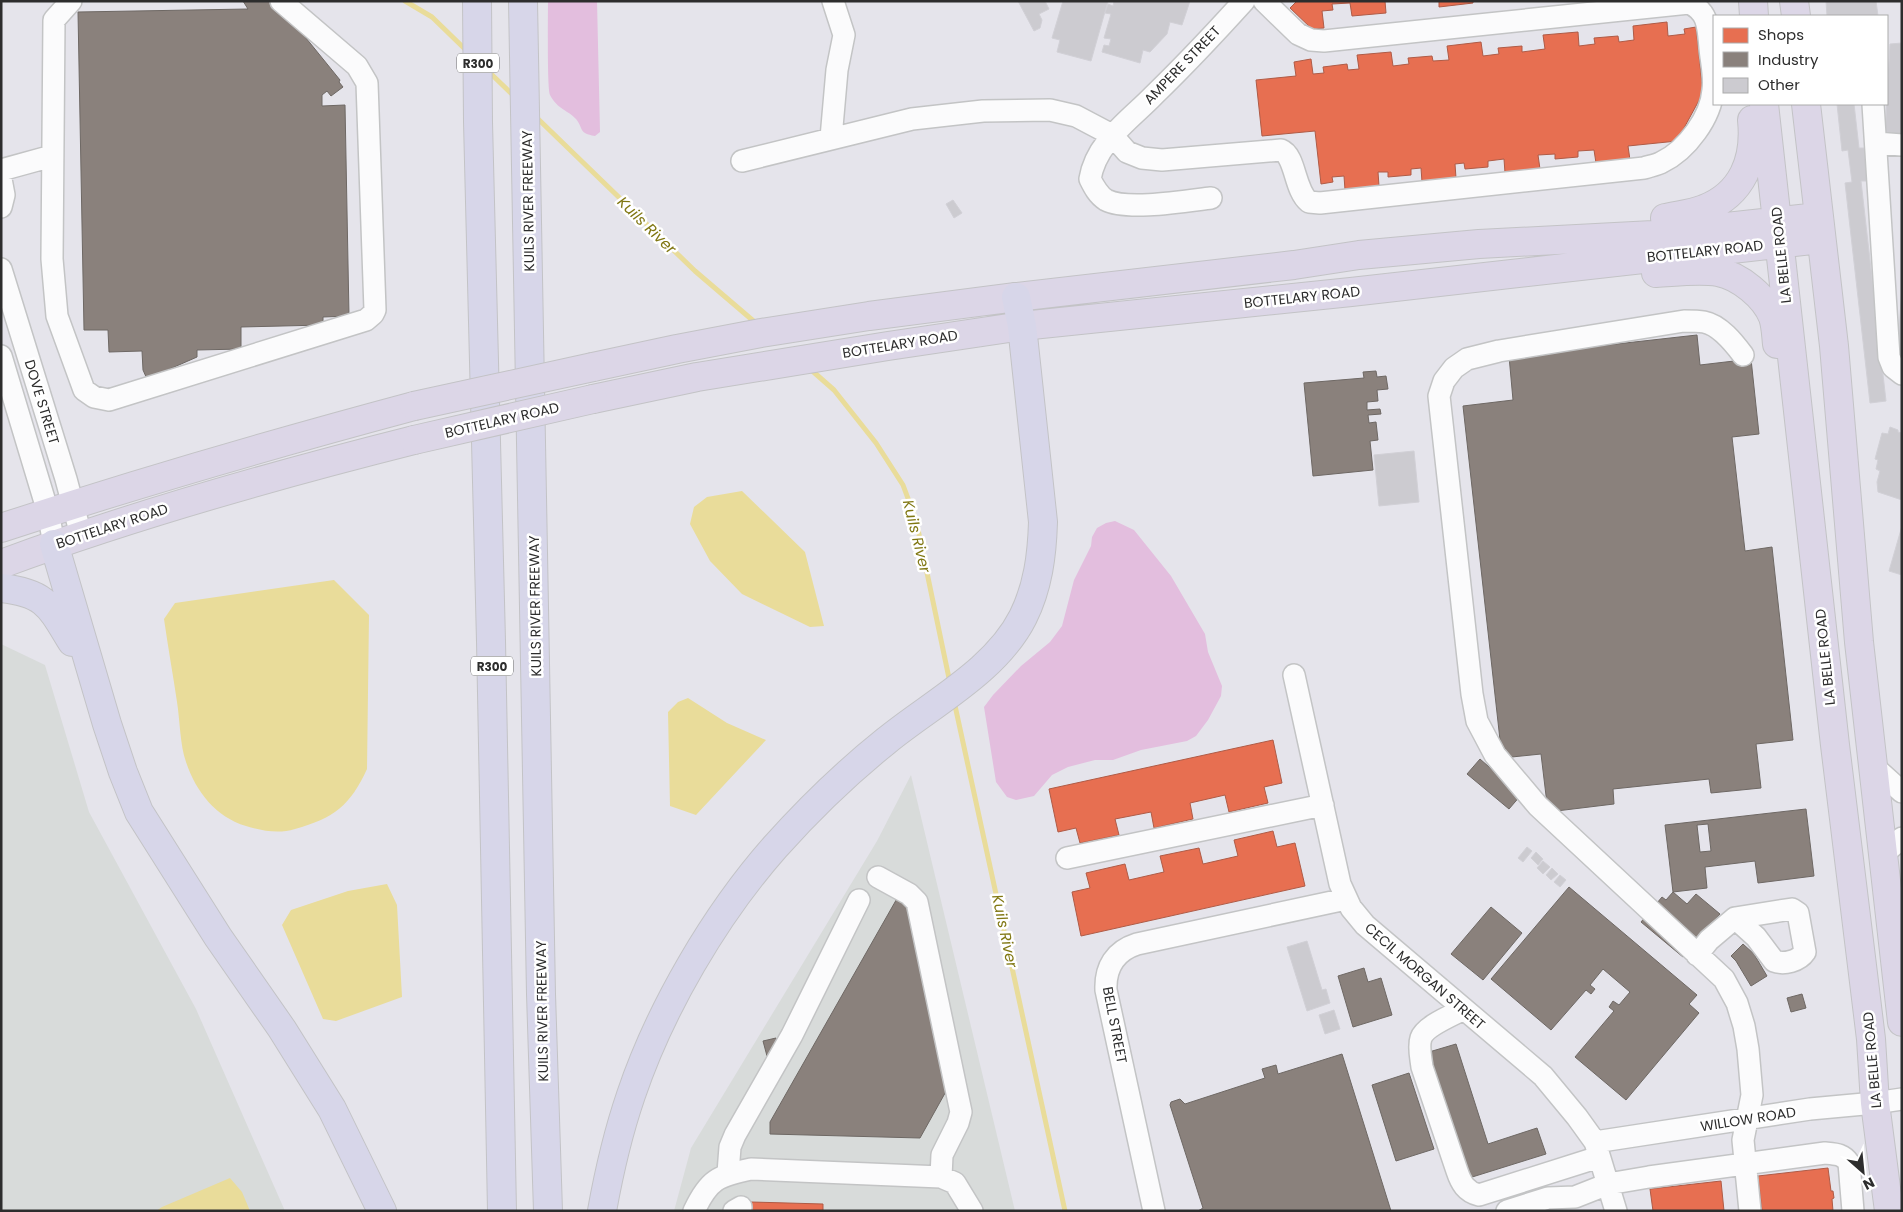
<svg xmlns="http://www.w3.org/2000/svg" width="1903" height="1212" font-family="Poppins,sans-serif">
<rect width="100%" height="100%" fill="#e5e4eb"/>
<path fill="#d8dbda" d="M 1,644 L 45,665 L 89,812 L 196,1009 L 285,1211 L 1,1211 Z
M 911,775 L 1015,1211 L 674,1211 L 691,1148 L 877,841 Z"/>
<path fill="#e3bede" d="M 548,1 L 597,1 L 600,132 L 595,136 C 578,133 584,129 576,119 C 568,110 558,110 550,95 C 547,88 548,15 548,1 Z
M 1115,521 L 1134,530 L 1171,576 L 1205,634 L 1208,652 L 1222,686 L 1221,696 L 1208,720 L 1196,736 L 1187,741 L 1141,750 L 1113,760 L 1095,760 L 1068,767 L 1052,775 L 1034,796 L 1016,800 L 1007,797 L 996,782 L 984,707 L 993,695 L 1021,666 L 1050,642 L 1062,626 L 1074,580 L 1091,546 L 1092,537 L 1097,528 L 1106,523 Z"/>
<path fill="#e9dc9a" d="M 742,491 L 805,552 L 824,626 L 810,627 L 742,594 L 710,561 L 690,524 L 694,507 L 707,497 Z
M 334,580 L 369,615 L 367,769 C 350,806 334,818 295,829 C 279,834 262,831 246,826 C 216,817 196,792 186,762 C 180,745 180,721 177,702 C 173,675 168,647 164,619 L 175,603 Z
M 688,698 L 727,723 L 766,740 L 696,815 L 670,806 L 668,712 L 678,702 Z
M 387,884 L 397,905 L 402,997 L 336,1021 L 323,1019 L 282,925 L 291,910 L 348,891 Z
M 230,1178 L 242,1192 L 250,1211 L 156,1211 L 162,1207 Z"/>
<path fill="#e76f51" stroke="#af5b46" d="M 1297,1 L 1385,1 L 1386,13 L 1352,16 L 1350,3 L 1332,4 L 1333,10 L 1322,11 L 1324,28 L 1312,29 L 1290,8 Z
M 1439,1 L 1473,1 L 1473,3 L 1439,7 Z
M 1667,22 L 1668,36 L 1685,34 L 1684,29 L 1696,27 L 1703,93 L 1677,141 L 1628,146 L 1630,160 L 1596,163 L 1594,150 L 1578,151 L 1578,157 L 1555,159 L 1555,154 L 1538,155 L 1540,169 L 1505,173 L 1504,159 L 1488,161 L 1488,167 L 1465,169 L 1464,163 L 1455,164 L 1456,178 L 1422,182 L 1421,168 L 1411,169 L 1411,175 L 1388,177 L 1388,172 L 1378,172 L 1379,186 L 1345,190 L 1344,176 L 1332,177 L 1333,182 L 1321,184 L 1315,131 L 1262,136 L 1256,80 L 1296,76 L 1294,62 L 1311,59 L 1313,74 L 1324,73 L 1323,67 L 1347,64 L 1348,70 L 1359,69 L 1357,55 L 1391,52 L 1393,66 L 1409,64 L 1408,58 L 1432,56 L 1433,61 L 1449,60 L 1447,46 L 1481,42 L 1483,56 L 1499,54 L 1498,48 L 1522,46 L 1522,52 L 1545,49 L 1543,35 L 1578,32 L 1579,46 L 1595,44 L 1594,38 L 1618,36 L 1619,42 L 1634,40 L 1633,26 Z
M 1273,740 L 1282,783 L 1264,787 L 1268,803 L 1229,812 L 1225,795 L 1190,803 L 1193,819 L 1154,828 L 1151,812 L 1115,819 L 1119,835 L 1080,843 L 1076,828 L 1058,832 L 1049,789 Z
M 1273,831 L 1277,847 L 1295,843 L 1305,886 L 1081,936 L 1072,892 L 1090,888 L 1086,873 L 1125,864 L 1129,880 L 1164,872 L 1160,856 L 1199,848 L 1203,864 L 1238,856 L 1234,840 Z
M 1828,1168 L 1831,1191 L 1833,1191 L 1834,1198 L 1832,1199 L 1833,1211 L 1762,1211 L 1758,1176 Z
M 1721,1181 L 1724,1211 L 1653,1211 L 1650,1189 Z
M 751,1202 L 823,1204 L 823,1211 L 751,1211 Z"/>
<path fill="#8a817c" stroke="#6e6864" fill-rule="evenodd" d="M 243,1 L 276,1 L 340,80 L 339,82 L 343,87 L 331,96 L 327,91 L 322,95 L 322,106 L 345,105 L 349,316 L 323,317 L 323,325 L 241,327 L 241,349 L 197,350 L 197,357 L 147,379 L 143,370 L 142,351 L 109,352 L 108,330 L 84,330 L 78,12 L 248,9 Z
M 1697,335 L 1700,365 L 1751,359 L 1759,434 L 1732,437 L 1745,551 L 1772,547 L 1793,740 L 1756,744 L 1761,788 L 1711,793 L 1709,779 L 1613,789 L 1614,804 L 1548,812 L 1541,754 L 1502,758 L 1463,406 L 1513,400 L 1509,356 Z
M 1376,371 L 1377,377 L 1386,376 L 1388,389 L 1377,390 L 1378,401 L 1367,402 L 1367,410 L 1380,409 L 1381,414 L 1368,415 L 1369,423 L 1376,422 L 1378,440 L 1370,441 L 1373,470 L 1313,476 L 1304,383 L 1364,378 L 1363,372 Z
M 1480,759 L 1521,795 L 1509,809 L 1467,774 Z
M 1806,809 L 1814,876 L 1758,883 L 1755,861 L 1705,867 L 1707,888 L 1673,892 L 1665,825 ZM 1708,824 L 1711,851 L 1700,852 L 1697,825 Z
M 1569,887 L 1697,995 L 1689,1004 L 1699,1013 L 1626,1100 L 1575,1057 L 1614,1011 L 1609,1007 L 1613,1001 L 1619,1005 L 1630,992 L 1603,969 L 1590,985 L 1595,989 L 1591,994 L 1586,990 L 1551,1030 L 1491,979 Z
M 1673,892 L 1687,904 L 1696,894 L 1720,914 L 1683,957 L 1641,922 L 1662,897 L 1666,900 Z
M 899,895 L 908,901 L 949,1086 L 920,1138 L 770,1134 L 770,1122 Z
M 1491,907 L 1522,933 L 1483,980 L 1451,954 Z
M 1743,944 L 1754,954 L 1767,976 L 1751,986 L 1736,961 L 1731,956 Z
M 1364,968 L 1368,982 L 1381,978 L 1392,1015 L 1353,1027 L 1338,976 Z
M 1802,994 L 1806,1008 L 1791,1012 L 1787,998 Z
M 776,1038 L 779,1053 L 767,1056 L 763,1041 Z
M 1456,1044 L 1488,1144 L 1537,1128 L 1546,1154 L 1469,1178 L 1429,1052 Z
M 1342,1054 L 1391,1211 L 1198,1211 L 1203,1208 L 1170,1105 L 1171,1102 L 1180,1099 L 1185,1104 L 1265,1078 L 1262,1069 L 1276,1065 L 1278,1074 Z
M 1409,1073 L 1434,1149 L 1396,1161 L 1372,1085 Z"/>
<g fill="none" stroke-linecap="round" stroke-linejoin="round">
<path stroke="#e9dc9a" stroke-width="5" d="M 405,1 L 432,17 L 468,52
M 487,70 L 515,97
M 535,116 L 695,271 L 757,324
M 809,368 L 834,390 L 876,443 L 903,485 L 916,520 L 950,683
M 954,701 L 1065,1211"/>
</g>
<path fill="#cccbd0" stroke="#d1d0d6" d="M 1018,1 L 1045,1 L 1049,9 L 1039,14 L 1042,20 L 1040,28 L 1034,31 Z
M 1063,1 L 1108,1 L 1091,61 L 1057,52 L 1060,40 L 1052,38 Z
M 1114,1 L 1190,1 L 1182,25 L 1170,22 L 1167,34 L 1150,52 L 1143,50 L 1140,63 L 1102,52 L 1104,45 L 1109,46 L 1111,39 L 1104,38 L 1111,14 L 1105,13 L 1108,4 L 1113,6 Z
M 1826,1 L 1876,1 L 1878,16 L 1827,16 Z
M 1902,43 L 1901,137 L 1885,136 L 1890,44 Z
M 1837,104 L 1854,104 L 1859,148 L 1864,148 L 1868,181 L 1861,181 L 1886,401 L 1870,403 L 1845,183 L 1852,182 L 1848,150 L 1842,151 Z
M 953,200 L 962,213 L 954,218 L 946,204 Z
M 1902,287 L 1902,360 L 1897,359 Z
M 1890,427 L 1898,430 L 1898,432 L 1902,433 L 1902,500 L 1878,492 L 1877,482 L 1880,471 L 1876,469 L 1878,460 L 1875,459 L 1882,433 L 1888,434 Z
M 1414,451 L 1419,502 L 1379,506 L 1374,455 Z
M 1902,526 L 1902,575 L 1889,571 Z
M 1527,847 L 1532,851 L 1523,862 L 1518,858 Z
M 1536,852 L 1543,859 L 1538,865 L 1531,858 Z
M 1543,861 L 1550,867 L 1543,874 L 1537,868 Z
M 1552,868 L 1558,874 L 1551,880 L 1546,875 Z
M 1560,875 L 1566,880 L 1560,887 L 1554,882 Z
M 1307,941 L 1322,990 L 1326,989 L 1330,1003 L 1307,1011 L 1287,947 Z
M 1334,1010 L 1340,1029 L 1325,1034 L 1319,1015 Z"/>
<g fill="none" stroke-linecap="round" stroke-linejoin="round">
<defs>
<path id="minor" d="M 71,1 L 54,20 L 52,259 L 57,316 L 84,390 L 94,397 L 109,400 L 366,320 L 373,314 L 375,310 L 367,83 L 357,66 L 281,1
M 1873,104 L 1889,357 L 1893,367 L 1902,374
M 831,138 L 837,70 L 844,35 L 833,1
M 1876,143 L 1902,145
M 742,161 L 912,119 L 983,111 L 1050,110 L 1076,116 L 1112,135 L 1127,152 L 1142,158 L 1162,160 L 1281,150 C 1296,156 1294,190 1309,202 L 1320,203 L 1644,168 C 1650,166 1657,165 1662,162 C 1687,150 1711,117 1713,90 C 1715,76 1711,61 1710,48 C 1708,28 1709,12 1689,3 L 1324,41 L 1311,40 L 1298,34 L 1264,1
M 1,170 L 52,156
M 1,179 L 4,195 L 1,207
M 1211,198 C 1186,201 1127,211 1106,200 C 1098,195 1094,187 1090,179 C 1096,142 1130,120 1154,95 C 1185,65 1215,33 1244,1
M 1,269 L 66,479 L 81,535
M 1743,355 C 1734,343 1720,325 1704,322 C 1698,321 1690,321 1684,321 L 1499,351 L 1467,359 L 1454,368 L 1444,381 L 1439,396 L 1472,694 L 1477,721 L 1495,755 L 1538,806 L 1724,979 L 1737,1003 L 1744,1026 L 1748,1049 L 1752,1095 L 1743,1140 L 1750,1211
M 1,356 L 48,512 L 54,544
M 1294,675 L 1340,884 L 1351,908 L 1365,925 L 1543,1076 L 1577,1117 L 1595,1142 L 1616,1211
M 1872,765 L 1902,792
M 1882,855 L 1902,838
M 1067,858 L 1323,805
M 878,877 L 909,894 L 917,902 L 961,1112 L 958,1123 L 942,1155 L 941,1177
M 1697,955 L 1709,940 L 1735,918 L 1792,909 L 1798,913 L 1805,952 C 1799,961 1784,965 1774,961 L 1756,937 L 1735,918
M 1464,1009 C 1453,1015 1425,1026 1421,1038 C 1418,1047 1421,1058 1422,1067 L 1457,1171 C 1461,1183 1466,1192 1479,1195 L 1599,1157
M 1595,1142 L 1810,1109 L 1875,1103 L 1902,1099
M 728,1173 L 730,1147 L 735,1135 L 792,1035 L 859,900
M 694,1211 C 709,1179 718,1176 751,1169 L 941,1177 L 955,1183 L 972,1211
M 734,1211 L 741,1207
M 1154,1211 L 1106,990 C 1105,967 1115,951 1137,944 L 1346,899
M 1507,1211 L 1548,1198 L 1575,1197 L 1608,1184 L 1649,1177 L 1825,1153 C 1836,1154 1843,1154 1849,1163 L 1853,1211"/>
<path id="major" d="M 1753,1 L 1754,16
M 1794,1 L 1796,16
M 1764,104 L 1835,745 L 1871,1039 L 1875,1103 L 1889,1211
M 1806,104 L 1834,346 L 1859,642 L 1902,1022
M 1665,218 C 1678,215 1692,214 1704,209 C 1743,194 1756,159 1752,120
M 1656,273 C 1676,272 1699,269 1718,272 C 1740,276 1765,297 1773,317 C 1776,326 1776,335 1777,344
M 593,367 L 677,349 L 761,333 L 869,316 L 1016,297 L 1294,265 L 1359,255 L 1479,244 L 1653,235 L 1818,217
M 593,399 L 697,377 L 888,346 L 1022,326 L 1351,292 L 1821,239
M 1,528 C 138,483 276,443 414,406
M 1,564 C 136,514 275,475 414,440"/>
<path id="highway" d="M 477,1 L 478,122 L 491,641 L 502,1211
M 523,1 L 541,994 L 548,1211
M 54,544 L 107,724 L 123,772 L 139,812 L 218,937 L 282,1029 L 332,1109 L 382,1211
M 1,588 C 46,593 50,606 72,642
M 602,1211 C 609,1172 618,1133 631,1095 C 660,1009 715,915 775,847 C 809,809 846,773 886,741 C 931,704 996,671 1023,617 C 1038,587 1042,555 1043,522 L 1022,326 L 1016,297"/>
</defs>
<use href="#minor" stroke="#c3c4c5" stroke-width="24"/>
<use href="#major" stroke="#c3c3c6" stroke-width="30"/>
<use href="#highway" stroke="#c3c3c6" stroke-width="30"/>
<use href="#minor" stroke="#fbfbfc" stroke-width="21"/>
<use href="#major" stroke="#dcd6e7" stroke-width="28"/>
<use href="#highway" stroke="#d7d6e9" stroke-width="28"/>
<defs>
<path id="major-bridge" d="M 414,406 L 593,367
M 414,440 L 593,399"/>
</defs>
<use href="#major-bridge" stroke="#c3c3c6" stroke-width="30" stroke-linecap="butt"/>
<use href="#major-bridge" stroke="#dcd6e7" stroke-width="28"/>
</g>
<g text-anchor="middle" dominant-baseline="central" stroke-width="5" stroke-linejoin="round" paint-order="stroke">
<g fill="#fff" stroke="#6c6c6c" stroke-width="1">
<rect x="457" y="53.5" width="42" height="19" rx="4"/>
<rect x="471" y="656.5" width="42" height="19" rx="4"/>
</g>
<g font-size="12" font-weight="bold" fill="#2d2d2d">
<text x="478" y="63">R300</text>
<text x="492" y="666">R300</text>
</g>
<g font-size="14" fill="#2d2d2d" stroke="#fff">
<text transform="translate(1182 65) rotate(-46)">AMPERE STREET</text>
<text transform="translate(528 201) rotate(-91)">KUILS RIVER FREEWAY</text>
<text transform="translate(1705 251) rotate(-6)">BOTTELARY ROAD</text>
<text transform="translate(1781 255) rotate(-96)">LA BELLE ROAD</text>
<text transform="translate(1302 297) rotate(-6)">BOTTELARY ROAD</text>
<text transform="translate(900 344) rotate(-9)">BOTTELARY ROAD</text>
<text transform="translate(42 402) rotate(73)">DOVE STREET</text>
<text transform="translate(502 420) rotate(-13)">BOTTELARY ROAD</text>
<text transform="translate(112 526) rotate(-18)">BOTTELARY ROAD</text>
<text transform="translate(535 606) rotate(-91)">KUILS RIVER FREEWAY</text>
<text transform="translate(1825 657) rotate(-96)">LA BELLE ROAD</text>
<text transform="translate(1425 976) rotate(41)">CECIL MORGAN STREET</text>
<text transform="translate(542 1011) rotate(-91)">KUILS RIVER FREEWAY</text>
<text transform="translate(1115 1025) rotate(79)">BELL STREET</text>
<text transform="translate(1872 1060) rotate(-95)">LA BELLE ROAD</text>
<text transform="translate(1748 1119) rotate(-9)">WILLOW ROAD</text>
</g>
<g font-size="15" font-style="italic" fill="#807712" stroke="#fff">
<text transform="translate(647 225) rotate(44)">Kuils River</text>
<text transform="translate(917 536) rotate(76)">Kuils River</text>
<text transform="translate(1005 931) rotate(78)">Kuils River</text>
</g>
</g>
<rect width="1903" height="1212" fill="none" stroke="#2d2d2d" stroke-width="5"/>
<rect x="1713" y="15" width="175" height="90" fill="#ffffff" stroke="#ababab"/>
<rect x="1723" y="28" width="25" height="15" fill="#e76f51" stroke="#ababab"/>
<text x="1758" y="40" font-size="15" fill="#2d2d2d">Shops</text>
<rect x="1723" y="52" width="25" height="15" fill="#8a817c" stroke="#ababab"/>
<text x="1758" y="65" font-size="15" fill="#2d2d2d">Industry</text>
<rect x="1723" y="78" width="25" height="15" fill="#cccbd0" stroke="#ababab"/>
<text x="1758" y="90" font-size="15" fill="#2d2d2d">Other</text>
<g transform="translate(1863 1172) rotate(153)" stroke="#ffffff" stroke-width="4" paint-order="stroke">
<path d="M0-4L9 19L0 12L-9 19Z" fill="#2d2d2d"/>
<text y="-8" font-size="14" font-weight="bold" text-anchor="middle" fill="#2d2d2d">N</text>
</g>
</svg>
